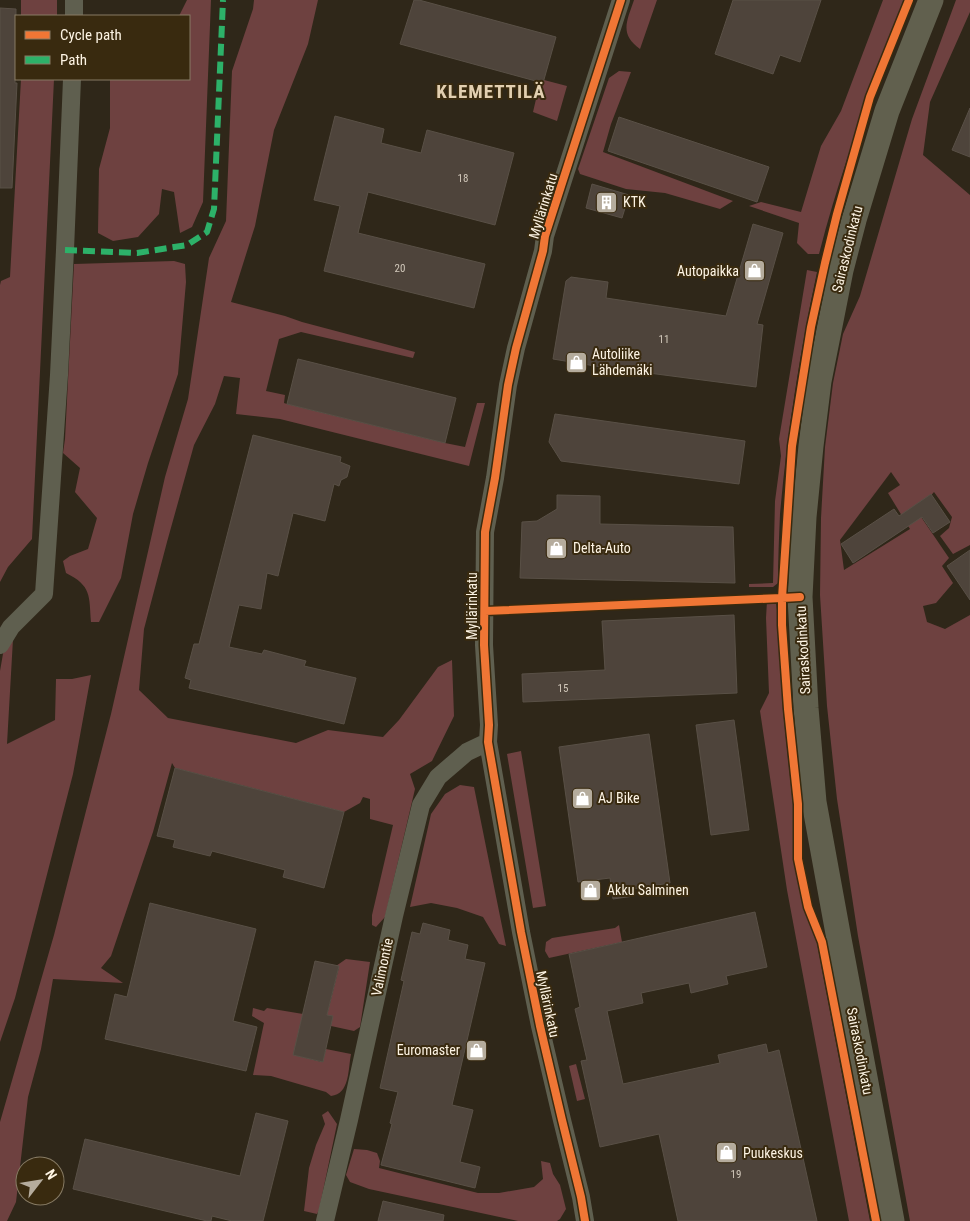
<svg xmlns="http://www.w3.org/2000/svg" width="970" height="1221" font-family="'Roboto Condensed',sans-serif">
<rect width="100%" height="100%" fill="#2f2719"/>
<path fill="#6e4140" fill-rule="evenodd" d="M 21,0 L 57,0 L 57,16 L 21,16 Z
M 187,0 L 211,0 L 203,202 L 192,227 L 180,233 L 174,192 L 162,189 L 159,214 L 138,237 L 113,241 L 98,233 L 99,169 L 110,128 L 110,79 L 189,79 L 189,16 L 179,16 Z
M 254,0 L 318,0 L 308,44 L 274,130 L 255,226 L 231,302 L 285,316 L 302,322 L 415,352 L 413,358 L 301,332 L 279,339 L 266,391 L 285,395 L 284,403 L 287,404 L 445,443 L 465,447 L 477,403 L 485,403 L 469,466 L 280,419 L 236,414 L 240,378 L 224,376 L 215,404 L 194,445 L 167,542 L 144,629 L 139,690 L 168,718 L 296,743 L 328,730 L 383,737 L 399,720 L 438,667 L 452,660 L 454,716 L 432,761 L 410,774 L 415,789 L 385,917 L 376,927 L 372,925 L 372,915 L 393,825 L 370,819 L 370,799 L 363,797 L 360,803 L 344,812 L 175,768 L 172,763 L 153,832 L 111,956 L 101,968 L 123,983 L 53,979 L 41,1049 L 28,1097 L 16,1202 L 7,1221 L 0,1221 L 0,1122 L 54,935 L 111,714 L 165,477 L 188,399 L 209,258 L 226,221 L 232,71 L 253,9 Z
M 634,0 L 657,0 L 640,49 C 619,34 627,21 634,0 Z
M 883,0 L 907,0 C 898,20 891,40 883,61 C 858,124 836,188 819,254 L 808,254 L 797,243 L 799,223 L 749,206 L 761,202 L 801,212 L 821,146 L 841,111 Z
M 956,0 L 970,0 L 970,12 L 930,102 L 923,155 L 970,195 L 970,545 L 953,554 L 940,536 L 949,528 L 952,517 L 934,492 L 917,511 L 949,558 L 942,566 L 953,583 L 936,603 L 923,606 L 927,622 L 945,629 L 970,615 L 970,1221 L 910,1221 L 858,936 L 837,799 L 827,706 L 820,595 L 821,518 L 825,447 L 833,383 L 843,334 L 860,296 L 912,119 ZM 891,472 L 900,485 L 888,493 L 910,529 L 844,570 L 840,540 Z
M 619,71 L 631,72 L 611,124 L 603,152 L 733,201 L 720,209 L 665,193 L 626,189 L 580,174 L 578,169 L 609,78 Z
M 21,79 L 54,79 L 32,539 L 8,567 L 0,582 L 0,285 L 1,281 L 10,277 Z
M 544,80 L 567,86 L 557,121 L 533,112 L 540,82 L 543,83 Z
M 174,261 L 185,264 L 186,282 L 178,374 L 148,463 L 133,514 L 121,578 L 99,622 L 91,622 C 89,596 92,586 66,573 L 63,561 L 70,556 L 88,549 L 97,518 L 75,492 L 80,468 L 63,453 L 65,439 L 74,264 Z
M 807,270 L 817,272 C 800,352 787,433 780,514 C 779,537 778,560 778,583 L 773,587 L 749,587 L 749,584 L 773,583 L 775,501 L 781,456 L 779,439 Z
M 767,601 L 776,603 L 779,624 L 783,710 L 793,805 L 794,859 L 804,909 L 817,943 L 870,1221 L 849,1221 L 787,890 L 760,711 L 769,693 L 766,618 Z
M 13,639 L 7,744 L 55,720 L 56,679 L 72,679 L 91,675 L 73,774 L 15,998 L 0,1042 L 0,671 L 4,648 Z
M 521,751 L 546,906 L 533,908 L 507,754 Z
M 460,785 L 474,787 L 506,946 L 499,944 L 483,917 L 457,908 L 431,903 L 410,907 L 431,814 L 445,794 Z
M 619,925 L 622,942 L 549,958 L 545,951 L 546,942 L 552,938 L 615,928 Z
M 346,959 L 370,962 L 360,1027 L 354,1031 L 331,1026 L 327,1015 L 339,967 L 336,966 Z
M 253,1008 L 264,1011 L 267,1008 L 303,1014 L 294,1055 L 322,1062 L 326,1049 L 351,1054 C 348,1069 350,1094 331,1096 L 326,1092 L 271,1076 L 253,1075 L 264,1023 L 252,1016 Z
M 576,1064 L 585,1099 L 577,1101 L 569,1066 Z
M 328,1111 L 337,1124 L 319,1210 L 317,1214 L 304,1211 L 309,1168 L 316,1145 L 325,1124 L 322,1115 Z
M 354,1149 L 367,1150 L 377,1153 L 380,1161 L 379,1168 L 478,1193 L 499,1193 L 534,1187 L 543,1179 L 541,1161 L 550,1163 L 553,1174 L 560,1185 L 566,1209 L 560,1219 L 557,1221 L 518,1221 L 369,1189 L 350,1182 L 346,1175 Z"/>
<path fill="#4e443b" stroke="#595046" d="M 414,0 L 419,0 L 556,37 L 543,83 L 400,44 Z
M 733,0 L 821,0 L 800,62 L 780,55 L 773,74 L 715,54 Z
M 0,8 L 16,9 L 15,83 L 17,83 L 12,188 L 0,188 Z
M 970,108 L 970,157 L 952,150 Z
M 335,116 L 384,129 L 381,143 L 421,153 L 427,130 L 514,153 L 495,225 L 368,192 L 358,233 L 485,264 L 474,308 L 324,271 L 340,206 L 314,200 Z
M 619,117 L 769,167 L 757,202 L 608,151 Z
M 592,184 L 629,195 L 622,218 L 586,208 Z
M 753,224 L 783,233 L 757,324 L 763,325 L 756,387 L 595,366 L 553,359 L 566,281 L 571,277 L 608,282 L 606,298 L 726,316 Z
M 298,359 L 456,398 L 445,443 L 287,404 Z
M 555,414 L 745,441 L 739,484 L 561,461 L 549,442 Z
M 253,435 L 341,457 L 340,462 L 350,466 L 347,477 L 341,480 L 339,486 L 334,484 L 325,521 L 293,513 L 278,576 L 267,573 L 261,609 L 239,605 L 229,647 L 262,654 L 264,650 L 306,661 L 304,666 L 356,678 L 344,724 L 189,688 L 191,680 L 185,678 L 194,644 L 199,644 Z
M 931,494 L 950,522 L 933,533 L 922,517 L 853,563 L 841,544 L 894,509 L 899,516 Z
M 557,495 L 600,496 L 600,524 L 733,527 L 735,583 L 520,578 L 522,522 L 537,521 L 557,509 Z
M 970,550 L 970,600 L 947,566 Z
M 734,615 L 737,693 L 523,702 L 522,674 L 605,670 L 602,621 Z
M 734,720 L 749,830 L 711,835 L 696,725 Z
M 649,734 L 670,883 L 632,889 L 634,896 L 613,899 L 610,878 L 578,882 L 559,747 Z
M 175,768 L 344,812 L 324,888 L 283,877 L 285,870 L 212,851 L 210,856 L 173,847 L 175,840 L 157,836 Z
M 150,903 L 256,929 L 233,1021 L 257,1027 L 246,1071 L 105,1039 L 115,994 L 127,997 Z
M 755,912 L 767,967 L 726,976 L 728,984 L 691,993 L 689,983 L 641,993 L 643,1003 L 607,1011 L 623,1084 L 720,1063 L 718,1055 L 766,1044 L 768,1053 L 779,1050 L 817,1221 L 678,1221 L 659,1134 L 600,1147 L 581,1061 L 587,1060 L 575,1009 L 580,1007 L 569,954 Z
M 423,923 L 450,930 L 448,940 L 468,945 L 465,959 L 485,963 L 452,1105 L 473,1110 L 460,1162 L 480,1167 L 475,1188 L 381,1165 L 392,1124 L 390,1123 L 398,1092 L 380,1088 L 404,981 L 401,980 L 412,932 L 420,934 Z
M 315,961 L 339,966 L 327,1015 L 333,1016 L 323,1062 L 293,1055 Z
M 256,1113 L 288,1121 L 263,1221 L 232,1221 L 212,1216 L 211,1221 L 207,1221 L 73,1189 L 85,1139 L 240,1176 Z
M 383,1201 L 444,1215 L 443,1221 L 378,1221 Z"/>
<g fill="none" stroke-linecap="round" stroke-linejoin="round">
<path stroke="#5f5f4f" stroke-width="18" d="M 74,16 L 74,0
M 0,645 L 11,627 L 44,594 L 59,375 L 65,250 L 72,79
M 325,1221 L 349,1120 L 394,916 L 421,805 L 438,777 L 467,752 L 488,742
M 585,1221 L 581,1197 L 562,1120 L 540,1026 L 521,932 L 488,742 L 489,725 L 484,645 L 485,532 L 495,478 L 508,385 L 516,348 L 543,251 L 545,236 L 621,0"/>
<path stroke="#61604e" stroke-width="25" d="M 892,1221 L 839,939 L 814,802 L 806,708 L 800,597 L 804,517 L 811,446 L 819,381 L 841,270 L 854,220 L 887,111 L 931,0"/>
<path stroke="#2db169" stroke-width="6" stroke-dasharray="12 6" stroke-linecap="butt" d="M 65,250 L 137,253 L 187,245 L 207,232 L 214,209 L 223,0"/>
<defs>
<path id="cycleway" d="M 485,611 L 782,598 L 800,597
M 585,1221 L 581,1197 L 562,1120 L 540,1026 L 521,932 L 488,742 L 489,725 L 484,645 L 485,532 L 495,478 L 508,385 L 516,348 L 543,251 L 545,236 L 621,0
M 876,1221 L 822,942 L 808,907 L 798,859 L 798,804 L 788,709 L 782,625 L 782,598 L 792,446 L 811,327 L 825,263 L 837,214 L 870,97 L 909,0"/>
</defs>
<use href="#cycleway" stroke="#392a0f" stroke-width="11"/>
<use href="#cycleway" stroke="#f07635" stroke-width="8"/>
</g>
<defs>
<symbol id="building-square" viewBox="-11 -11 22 22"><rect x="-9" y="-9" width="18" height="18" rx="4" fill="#b5ac9d" stroke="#392a0f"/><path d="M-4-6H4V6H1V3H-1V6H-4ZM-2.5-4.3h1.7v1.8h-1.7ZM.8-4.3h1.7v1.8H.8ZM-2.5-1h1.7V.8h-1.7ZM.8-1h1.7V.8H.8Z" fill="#fff"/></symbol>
<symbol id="shop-square" viewBox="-11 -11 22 22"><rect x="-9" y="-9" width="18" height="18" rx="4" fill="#b5ac9d" stroke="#392a0f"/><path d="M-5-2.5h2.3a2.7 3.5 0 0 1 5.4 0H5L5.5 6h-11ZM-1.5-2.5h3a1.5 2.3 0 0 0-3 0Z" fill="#fff"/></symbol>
</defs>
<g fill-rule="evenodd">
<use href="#building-square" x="594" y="190" width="25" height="25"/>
<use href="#shop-square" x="742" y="258" width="25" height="25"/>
<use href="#shop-square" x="564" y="350" width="25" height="25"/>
<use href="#shop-square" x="544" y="536" width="25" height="25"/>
<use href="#shop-square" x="570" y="786" width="25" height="25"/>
<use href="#shop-square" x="578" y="878" width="25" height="25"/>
<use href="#shop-square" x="464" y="1038" width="25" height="25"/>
<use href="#shop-square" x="714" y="1140" width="25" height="25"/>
</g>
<g text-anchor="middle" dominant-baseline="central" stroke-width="4" stroke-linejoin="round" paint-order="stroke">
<g font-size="11" fill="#d1c8ba">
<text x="463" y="178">18</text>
<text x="400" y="268">20</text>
<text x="664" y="339">11</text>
<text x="563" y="688">15</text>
<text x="736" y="1174">19</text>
</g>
<g font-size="14" fill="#fdf4e4" stroke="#392a0f" text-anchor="start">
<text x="623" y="202">KTK</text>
<text x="739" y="271" text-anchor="end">Autopaikka</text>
<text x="592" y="354">Autoliike<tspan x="592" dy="16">Lähdemäki</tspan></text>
<text x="573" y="548">Delta-Auto</text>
<text x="598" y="798">AJ Bike</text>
<text x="607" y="890">Akku Salminen</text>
<text x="460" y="1050" text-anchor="end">Euromaster</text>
<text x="743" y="1153">Puukeskus</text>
</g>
<g font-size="14" fill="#fdf4e4" stroke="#392a0f">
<text transform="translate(543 206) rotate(-73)">Myllärinkatu</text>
<text transform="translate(847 249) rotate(-76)">Sairaskodinkatu</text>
<text transform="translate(472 606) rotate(-90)">Myllärinkatu</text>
<text transform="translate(803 650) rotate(-93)">Sairaskodinkatu</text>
<text transform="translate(382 967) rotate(-78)">Valimontie</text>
<text transform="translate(548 1004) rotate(78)">Myllärinkatu</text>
<text transform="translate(860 1051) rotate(79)">Sairaskodinkatu</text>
</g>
<g font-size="19" font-weight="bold" letter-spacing="1" fill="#e2cfb0" stroke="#392a0f">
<text x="491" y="91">KLEMETTILÄ</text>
</g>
</g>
<rect x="15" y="15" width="175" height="65" fill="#392a0f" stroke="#877b64"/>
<rect x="25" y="31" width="25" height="8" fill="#f07635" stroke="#877b64"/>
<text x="60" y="40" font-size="15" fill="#fdf4e4">Cycle path</text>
<rect x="25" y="56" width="25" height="8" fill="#2db169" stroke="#877b64"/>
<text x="60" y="65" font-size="15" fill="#fdf4e4">Path</text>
<g transform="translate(40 1181) rotate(59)"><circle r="24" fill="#392a0f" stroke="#877b64"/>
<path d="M0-4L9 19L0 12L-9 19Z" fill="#b5ac9d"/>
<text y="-8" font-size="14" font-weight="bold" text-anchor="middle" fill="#fdf4e4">N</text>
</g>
</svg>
